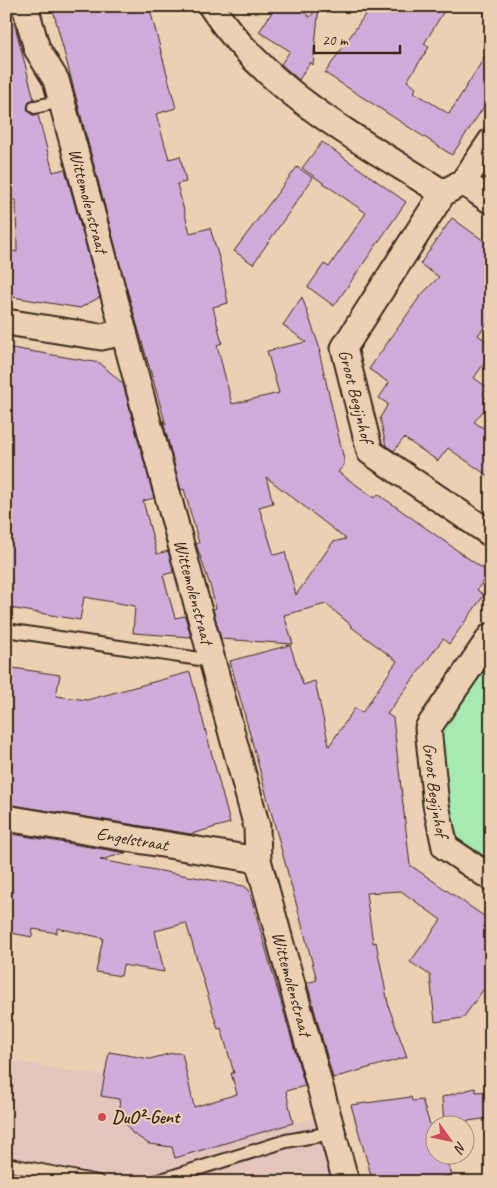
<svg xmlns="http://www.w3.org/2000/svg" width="497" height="1188" font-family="Caveat,sans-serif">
<rect width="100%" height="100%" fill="#ead1b2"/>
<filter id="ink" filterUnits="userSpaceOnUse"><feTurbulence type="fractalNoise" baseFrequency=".02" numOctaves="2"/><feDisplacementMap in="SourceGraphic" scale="10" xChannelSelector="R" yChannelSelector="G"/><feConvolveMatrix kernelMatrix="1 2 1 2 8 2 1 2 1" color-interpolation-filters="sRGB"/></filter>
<g filter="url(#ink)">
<path fill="#e2c6be" d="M 109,1052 L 150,1059 L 145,1089 L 192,1097 L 200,1125 L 253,1135 L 317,1117 L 336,1182 L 6,1182 L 6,1060 L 104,1076 Z"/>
<path fill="#a7e9b2" stroke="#718a68" d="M 491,661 L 491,860 L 454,836 L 440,731 Z"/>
<path fill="#ceadd9" stroke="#3b2a1e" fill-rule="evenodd" d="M 52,6 L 149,6 L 176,108 L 156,114 L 169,159 L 180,156 L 186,182 L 177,184 L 190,233 L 210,228 L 220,261 L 228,303 L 213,307 L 222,343 L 217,345 L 232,404 L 279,393 L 267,351 L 306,342 L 283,325 L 302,297 L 321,352 L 319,351 L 344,460 L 344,465 L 338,472 L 375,498 L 378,494 L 489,573 L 477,590 L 484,595 L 449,644 L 443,639 L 387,714 L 393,718 L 410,865 L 491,921 L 491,979 L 463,1018 L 435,1022 L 430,975 L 410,962 L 441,920 L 401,891 L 366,893 L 373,943 L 376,942 L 389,1008 L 407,1057 L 333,1078 L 307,983 L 317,980 L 230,661 L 290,645 L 303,685 L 315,681 L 329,746 L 355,708 L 362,713 L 397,661 L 350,626 L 351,625 L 326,604 L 284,615 L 293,644 L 221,639 L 213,609 L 216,608 L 210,585 L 196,544 L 199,543 L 184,489 L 181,490 L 163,421 L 166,425 L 125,283 ZM 266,477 L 346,539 L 333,542 L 296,595 L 285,552 L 274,555 L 259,507 L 273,503 Z
M 276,6 L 301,6 L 302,11 L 310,17 L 319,6 L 313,65 L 310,62 L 299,80 L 281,64 L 290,51 L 259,32 Z
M 371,6 L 447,6 L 424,44 L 429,47 L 407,81 L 416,88 L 414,92 L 449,114 L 491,47 L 491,96 L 452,155 L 325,73 Z
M 14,22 L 34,99 L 29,101 L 27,109 L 32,115 L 38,115 L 53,172 L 65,169 L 100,297 L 80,308 L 6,296 L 6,249 L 17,252 L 16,200 L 9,200 L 6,190 L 6,23 Z
M 322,142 L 406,202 L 334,306 L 308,287 L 324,264 L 329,267 L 366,213 L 302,168 Z
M 297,167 L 313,178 L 253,264 L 234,251 Z
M 452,218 L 491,246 L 491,319 L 478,335 L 491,345 L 491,353 L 474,378 L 488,388 L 483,394 L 489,404 L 474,422 L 491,433 L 491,478 L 448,448 L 438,461 L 404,438 L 394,451 L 386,446 L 380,418 L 388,404 L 379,398 L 389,383 L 369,369 L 421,295 L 439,277 L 420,264 Z
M 6,347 L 100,363 L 123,384 L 154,498 L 143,501 L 157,554 L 168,551 L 174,572 L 163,575 L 175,618 L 185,616 L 191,637 L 133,633 L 135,606 L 84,597 L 80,620 L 10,608 L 10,605 L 6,604 Z
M 6,667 L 60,675 L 56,696 L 87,700 L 190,672 L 230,823 L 191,834 L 6,804 Z
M 6,833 L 126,853 L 100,860 L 244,886 L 249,890 L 305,1086 L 286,1091 L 293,1123 L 175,1158 L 172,1147 L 149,1144 L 132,1133 L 121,1115 L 119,1099 L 101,1096 L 109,1052 L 150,1059 L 172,1053 L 182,1053 L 194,1107 L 237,1094 L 231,1073 L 234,1073 L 221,1028 L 218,1029 L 186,923 L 155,931 L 164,972 L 123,965 L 121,976 L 96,972 L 103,938 L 57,928 L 57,933 L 33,929 L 32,937 L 11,933 L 11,931 L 6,930 Z
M 475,1088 L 476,1092 L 491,1091 L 491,1118 L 444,1124 L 442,1097 Z
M 411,1097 L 412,1101 L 422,1100 L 434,1137 L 434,1156 L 445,1156 L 452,1175 L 425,1182 L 373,1182 L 351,1105 Z"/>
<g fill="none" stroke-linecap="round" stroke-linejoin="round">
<defs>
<path id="lane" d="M 35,107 L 61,101
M 6,630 L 213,661
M 6,1164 L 98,1182
M 155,1182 L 286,1141 L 332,1133"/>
<g id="street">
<path id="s1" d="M 25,6 L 37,49 L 56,80 L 257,827 L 258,860 L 346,1182"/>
<path d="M 211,6 C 267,92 359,139 443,193"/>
<path id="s2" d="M 491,141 L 463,182 L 443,193 L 344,348 L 370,452 L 491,534"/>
<path d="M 463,182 L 491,201"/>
<path d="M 6,322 L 101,337 L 124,332"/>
<path id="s3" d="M 491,636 L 428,728 L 436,805 L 445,847 L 491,878"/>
<path id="s4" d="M 6,818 L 258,860"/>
</g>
</defs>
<use href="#lane" stroke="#3b2a1e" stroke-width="16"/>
<use href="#street" stroke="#3b2a1e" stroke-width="29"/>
<use href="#lane" stroke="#ead1b2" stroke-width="12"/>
<use href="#street" stroke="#ead1b2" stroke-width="25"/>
</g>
</g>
<circle fill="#d1495b" stroke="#ead1b2" stroke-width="2" cx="102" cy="1117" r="5"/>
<g text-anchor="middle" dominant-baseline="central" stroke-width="4" stroke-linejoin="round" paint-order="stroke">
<g font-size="18" fill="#3b2a1e" stroke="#ead1b2">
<text stroke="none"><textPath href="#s1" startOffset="206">Wittemolenstraat</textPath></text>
<text stroke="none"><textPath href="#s2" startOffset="306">Groot Begijnhof</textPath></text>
<text stroke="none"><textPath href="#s1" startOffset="611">Wittemolenstraat</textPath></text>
<text stroke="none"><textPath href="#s3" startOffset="174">Groot Begijnhof</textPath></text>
<text stroke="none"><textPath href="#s4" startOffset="128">Engelstraat</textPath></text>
<text stroke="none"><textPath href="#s1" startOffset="1016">Wittemolenstraat</textPath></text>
</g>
<g font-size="18" font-weight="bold" fill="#3b2a1e" stroke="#ead1b2" text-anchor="start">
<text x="112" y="1117">DuO²-Gent</text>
</g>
</g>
<rect width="497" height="1188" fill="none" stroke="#ead1b2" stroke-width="25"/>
<rect x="12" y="12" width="472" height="1163" fill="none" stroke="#3b2a1e" stroke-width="2" filter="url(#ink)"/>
<g transform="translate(450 1140) rotate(123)"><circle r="24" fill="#ead1b2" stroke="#a48e77"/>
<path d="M0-4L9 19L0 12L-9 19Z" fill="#d1495b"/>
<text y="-8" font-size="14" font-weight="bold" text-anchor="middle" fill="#3b2a1e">N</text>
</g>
<path d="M314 45v8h86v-8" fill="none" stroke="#3b2a1e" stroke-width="2.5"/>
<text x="322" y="45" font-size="15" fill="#3b2a1e" stroke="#ead1b2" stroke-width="4" paint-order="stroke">20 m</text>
</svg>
